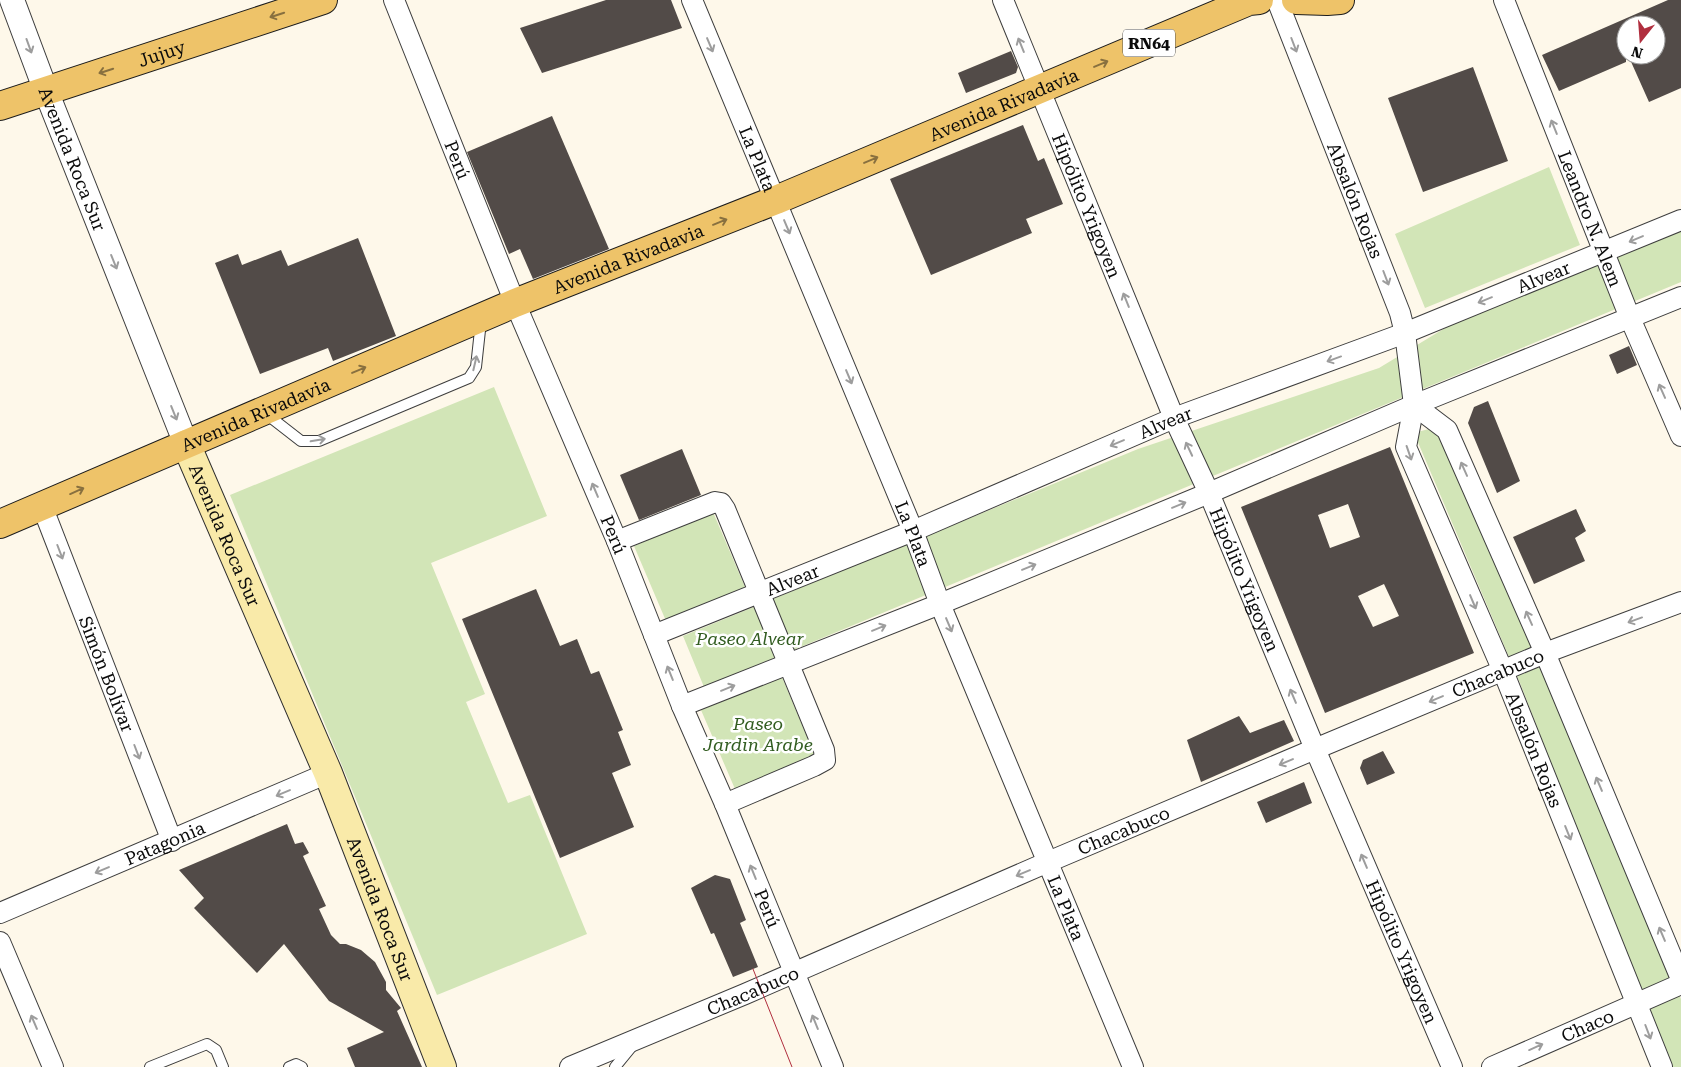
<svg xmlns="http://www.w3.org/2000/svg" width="1681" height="1067" font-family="'Roboto Serif',serif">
<rect width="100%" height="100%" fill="#fef8ea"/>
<path fill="#d2e5b7" d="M 1549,167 L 1580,245 L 1425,308 L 1395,234 Z
M 1681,229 L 1681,282 L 704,687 L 683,636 L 1138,449 L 1379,368 L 1455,322 Z
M 494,387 L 547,516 L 431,563 L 485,694 L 466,702 L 508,803 L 530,795 L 587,934 L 437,995 L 230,495 Z
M 1436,427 L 1550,683 L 1681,999 L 1681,1067 L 1669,1067 L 1520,683 L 1414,433 Z
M 713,512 L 745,587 L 666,621 L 634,546 Z
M 782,677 L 815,756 L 735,789 L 701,710 Z"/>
<path fill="#524b48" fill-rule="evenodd" d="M 606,0 L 671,0 L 682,28 L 542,73 L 520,28 Z
M 1668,0 L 1681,0 L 1681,88 L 1649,102 L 1628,55 L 1656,55 L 1656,25 L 1626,25 L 1626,62 L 1559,91 L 1542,55 Z
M 1011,51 L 1018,67 L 1016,73 L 966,93 L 958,73 Z
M 1473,67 L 1508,161 L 1423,192 L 1388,98 Z
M 552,116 L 609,249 L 533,279 L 520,249 L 509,254 L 467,152 Z
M 1023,125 L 1038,161 L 1044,158 L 1063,204 L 1026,219 L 1032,233 L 931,275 L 890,179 Z
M 358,238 L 396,336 L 333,361 L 328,348 L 260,374 L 215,263 L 238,254 L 242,265 L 281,250 L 288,266 Z
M 1629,346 L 1637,365 L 1617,374 L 1609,355 Z
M 1488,401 L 1520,481 L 1497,493 L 1468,423 L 1474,407 Z
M 1390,447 L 1474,653 L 1325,713 L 1241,507 ZM 1348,504 L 1360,537 L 1330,548 L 1318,515 ZM 1384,584 L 1399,616 L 1373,627 L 1358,596 Z
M 682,449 L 701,495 L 639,520 L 620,475 Z
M 1576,509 L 1586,531 L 1575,538 L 1585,561 L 1534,584 L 1513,537 Z
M 536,589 L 560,646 L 577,639 L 591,674 L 599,671 L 623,730 L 618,732 L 631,765 L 612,773 L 634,827 L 560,858 L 462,619 Z
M 1239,716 L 1250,733 L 1284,720 L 1294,741 L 1201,782 L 1187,740 Z
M 1383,751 L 1395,773 L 1367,785 L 1360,768 L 1363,760 Z
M 1304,782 L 1312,803 L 1266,823 L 1257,802 Z
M 287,824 L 295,844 L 303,842 L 309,853 L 303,856 L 326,906 L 319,909 L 331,935 L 340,944 L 346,944 L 361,950 L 375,962 L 386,982 L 386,990 L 401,1008 L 397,1011 L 422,1067 L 355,1067 L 347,1048 L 384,1032 L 329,1001 L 284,944 L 257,973 L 194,908 L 204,898 L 179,870 Z
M 715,875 L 730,879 L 746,920 L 740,923 L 758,967 L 733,977 L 714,933 L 711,934 L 691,888 Z"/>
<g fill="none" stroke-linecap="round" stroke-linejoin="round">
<defs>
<path id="service" d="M 265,413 L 301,441 L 319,441 L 469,378 L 476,367 L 481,321
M 150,1067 L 207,1044 L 216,1050 L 223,1067
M 289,1067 L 296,1064 L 302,1067
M 615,1067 L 633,1045"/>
<g id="minor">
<path id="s1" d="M 394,0 L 515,303 L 617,541 L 682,706 L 725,804 L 833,1067"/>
<path id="s2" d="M 692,0 L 913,531 L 940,604 L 1133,1067"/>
<path id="s3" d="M 1003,0 L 1174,418 L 1209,493 L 1315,749 L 1452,1067"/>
<path id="s4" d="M 1277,0 L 1400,313 L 1405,333 L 1414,405 L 1406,447 L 1503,671 L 1662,1067"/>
<path id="s5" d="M 1504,0 L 1630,318 L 1681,436"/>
<path d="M 1414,405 L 1447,430 L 1545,653 L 1681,979"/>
<path id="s6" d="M 42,506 L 172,841"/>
<path d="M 617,541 L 715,502 L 721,503 L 725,509 L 824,750 L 825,760 L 814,766 L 725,804"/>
<path id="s7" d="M 654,635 L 913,531 L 1174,418 L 1405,333 L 1681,220"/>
<path d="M 682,706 L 940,604 L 1209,493 L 1414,405 L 1681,297"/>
<path id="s8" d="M 0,913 L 328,773"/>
<path d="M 0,942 L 53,1067"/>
<path id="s9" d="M 570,1067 L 745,994 L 1048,862 L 1315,749 L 1545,653 L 1681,602"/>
<path id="s10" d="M 1492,1067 L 1681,984"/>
</g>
<g id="tertiary">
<path id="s11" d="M 12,0 L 46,91 L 186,444"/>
</g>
<g id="secondary">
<path id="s12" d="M 186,444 L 328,773 L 442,1067"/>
</g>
<g id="primary">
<path d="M 1296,0 L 1327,1 L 1340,0"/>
<path id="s13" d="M 0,106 L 323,0"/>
<path id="s14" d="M 0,524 L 515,303 L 776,200 L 1249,1 L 1259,0"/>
</g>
</defs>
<use href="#service" stroke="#3e3e3e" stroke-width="12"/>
<use href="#minor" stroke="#3e3e3e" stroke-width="22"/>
<use href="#tertiary" stroke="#3e3e3e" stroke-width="26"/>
<use href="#secondary" stroke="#2d2d2d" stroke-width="30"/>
<use href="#primary" stroke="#1c1c1c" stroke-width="30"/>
<use href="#service" stroke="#fff" stroke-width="10"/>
<use href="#minor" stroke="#fff" stroke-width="20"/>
<use href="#tertiary" stroke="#fff" stroke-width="24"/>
<use href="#secondary" stroke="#f9eaa9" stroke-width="28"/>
<use href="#primary" stroke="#eec369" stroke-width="28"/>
<path stroke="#b02e3e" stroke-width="1" d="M 753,969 L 792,1067"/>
</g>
<defs><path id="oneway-shaft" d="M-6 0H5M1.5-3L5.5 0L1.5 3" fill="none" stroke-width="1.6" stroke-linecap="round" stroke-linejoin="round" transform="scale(1.25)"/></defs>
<g stroke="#88703f">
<use href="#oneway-shaft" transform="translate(277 15) rotate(162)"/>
<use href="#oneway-shaft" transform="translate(1101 64) rotate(-23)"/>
<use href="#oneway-shaft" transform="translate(106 71) rotate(162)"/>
<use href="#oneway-shaft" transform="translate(871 160) rotate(-23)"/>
<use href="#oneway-shaft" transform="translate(720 222) rotate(-22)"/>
<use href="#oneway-shaft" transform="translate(359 370) rotate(-23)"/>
<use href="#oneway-shaft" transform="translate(77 491) rotate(-24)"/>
</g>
<g stroke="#9d9d9d">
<use href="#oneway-shaft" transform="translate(710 45) rotate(67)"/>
<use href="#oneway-shaft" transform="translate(1021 45) rotate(-112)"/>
<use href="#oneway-shaft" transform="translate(1294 45) rotate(69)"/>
<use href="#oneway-shaft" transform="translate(29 46) rotate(70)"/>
<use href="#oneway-shaft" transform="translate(1554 127) rotate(-112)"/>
<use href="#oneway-shaft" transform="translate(787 227) rotate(67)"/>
<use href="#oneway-shaft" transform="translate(1636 239) rotate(157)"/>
<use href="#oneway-shaft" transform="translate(114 262) rotate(68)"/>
<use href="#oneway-shaft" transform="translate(1386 278) rotate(69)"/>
<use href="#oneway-shaft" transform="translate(1126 300) rotate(-112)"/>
<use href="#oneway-shaft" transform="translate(1485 300) rotate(158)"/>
<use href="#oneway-shaft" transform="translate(1334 359) rotate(160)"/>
<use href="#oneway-shaft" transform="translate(475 363) rotate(-77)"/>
<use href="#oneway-shaft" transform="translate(849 377) rotate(67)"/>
<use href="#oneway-shaft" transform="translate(1662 391) rotate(-114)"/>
<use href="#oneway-shaft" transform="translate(174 413) rotate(68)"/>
<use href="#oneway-shaft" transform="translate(318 440) rotate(-10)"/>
<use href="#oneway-shaft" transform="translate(1117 443) rotate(157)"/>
<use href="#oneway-shaft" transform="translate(1189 449) rotate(-115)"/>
<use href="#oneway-shaft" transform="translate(1409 453) rotate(71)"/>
<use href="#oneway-shaft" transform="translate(1464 469) rotate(-114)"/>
<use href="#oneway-shaft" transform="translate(595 490) rotate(-113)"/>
<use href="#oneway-shaft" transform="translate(1179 505) rotate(-22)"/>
<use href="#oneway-shaft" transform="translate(60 552) rotate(69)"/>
<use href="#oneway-shaft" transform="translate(1029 567) rotate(-22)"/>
<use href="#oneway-shaft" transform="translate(1473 602) rotate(67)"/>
<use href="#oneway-shaft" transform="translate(1529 618) rotate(-114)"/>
<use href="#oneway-shaft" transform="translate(1635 620) rotate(160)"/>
<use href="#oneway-shaft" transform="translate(949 625) rotate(67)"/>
<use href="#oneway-shaft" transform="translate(879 628) rotate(-22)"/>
<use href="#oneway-shaft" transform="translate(670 673) rotate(-112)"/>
<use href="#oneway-shaft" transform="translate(728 688) rotate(-22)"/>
<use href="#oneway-shaft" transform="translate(1293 696) rotate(-113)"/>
<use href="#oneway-shaft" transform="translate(1436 699) rotate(157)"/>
<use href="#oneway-shaft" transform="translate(137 752) rotate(69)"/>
<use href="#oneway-shaft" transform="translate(1286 762) rotate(157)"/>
<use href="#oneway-shaft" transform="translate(1599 784) rotate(-113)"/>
<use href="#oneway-shaft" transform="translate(283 793) rotate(157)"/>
<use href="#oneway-shaft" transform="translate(1568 833) rotate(68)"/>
<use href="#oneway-shaft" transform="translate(1364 861) rotate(-113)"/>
<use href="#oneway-shaft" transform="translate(102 870) rotate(157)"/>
<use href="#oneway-shaft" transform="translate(753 872) rotate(-112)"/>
<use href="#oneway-shaft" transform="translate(1023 873) rotate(157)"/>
<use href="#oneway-shaft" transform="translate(1662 934) rotate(-113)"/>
<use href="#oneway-shaft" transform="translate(34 1022) rotate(-113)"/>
<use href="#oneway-shaft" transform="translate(815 1022) rotate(-112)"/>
<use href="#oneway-shaft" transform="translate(1648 1032) rotate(69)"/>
<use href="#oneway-shaft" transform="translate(1536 1047) rotate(-24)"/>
</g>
<g text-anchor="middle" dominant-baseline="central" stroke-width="5" stroke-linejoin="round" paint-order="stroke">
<rect fill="#fff" stroke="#545454" stroke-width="1" x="1123" y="29.5" width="52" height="27" rx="4"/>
<g font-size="16" font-weight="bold" fill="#0b0b0b">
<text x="1149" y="43">RN64</text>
</g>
<g font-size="18" fill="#0b0b0b" stroke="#fff">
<text stroke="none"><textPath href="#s13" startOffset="170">Jujuy</textPath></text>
<text stroke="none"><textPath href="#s14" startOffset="1088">Avenida Rivadavia</textPath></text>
<text stroke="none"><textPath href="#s11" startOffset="170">Avenida Roca Sur</textPath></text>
<text stroke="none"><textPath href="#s2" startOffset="172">La Plata</textPath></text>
<text stroke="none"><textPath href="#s1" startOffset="172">Perú</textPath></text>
<text stroke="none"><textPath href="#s4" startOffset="215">Absalón Rojas</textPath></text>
<text stroke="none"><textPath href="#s3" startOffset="222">Hipólito Yrigoyen</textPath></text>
<text stroke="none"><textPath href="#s5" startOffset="235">Leandro N. Alem</textPath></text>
<text stroke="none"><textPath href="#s14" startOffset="682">Avenida Rivadavia</textPath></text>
<text stroke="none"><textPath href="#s7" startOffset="959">Alvear</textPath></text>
<text stroke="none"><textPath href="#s14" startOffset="278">Avenida Rivadavia</textPath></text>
<text stroke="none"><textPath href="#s7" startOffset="554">Alvear</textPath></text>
<text stroke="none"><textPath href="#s1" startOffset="578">Perú</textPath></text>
<text stroke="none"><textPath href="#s2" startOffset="578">La Plata</textPath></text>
<text stroke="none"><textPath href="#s12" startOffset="99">Avenida Roca Sur</textPath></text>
<text stroke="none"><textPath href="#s7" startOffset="149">Alvear</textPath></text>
<text stroke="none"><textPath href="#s3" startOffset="628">Hipólito Yrigoyen</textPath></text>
<text stroke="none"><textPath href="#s9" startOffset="1008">Chacabuco</textPath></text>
<text stroke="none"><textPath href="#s6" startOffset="180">Simón Bolívar</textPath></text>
<text stroke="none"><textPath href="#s4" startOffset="801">Absalón Rojas</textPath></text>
<text stroke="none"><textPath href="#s9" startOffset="602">Chacabuco</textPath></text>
<text stroke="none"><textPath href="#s8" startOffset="179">Patagonia</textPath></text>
<text stroke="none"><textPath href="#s12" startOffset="504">Avenida Roca Sur</textPath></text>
<text stroke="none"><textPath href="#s1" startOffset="982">Perú</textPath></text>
<text stroke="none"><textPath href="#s2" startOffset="982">La Plata</textPath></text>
<text stroke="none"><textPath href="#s3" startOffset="1032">Hipólito Yrigoyen</textPath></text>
<text stroke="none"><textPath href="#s9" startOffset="198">Chacabuco</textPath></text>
<text stroke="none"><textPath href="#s10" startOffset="104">Chaco</textPath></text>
</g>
<g font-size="18" font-style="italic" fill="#325d21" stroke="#fff">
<text x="750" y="638">Paseo Alvear</text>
<text x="758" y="723">Paseo<tspan x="758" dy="21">Jardin Arabe</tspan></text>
</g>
</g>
<g transform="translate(1641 40) rotate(197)"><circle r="24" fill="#ffffff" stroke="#9d9d9d"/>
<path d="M0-4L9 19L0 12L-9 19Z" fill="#b02e3e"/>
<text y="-8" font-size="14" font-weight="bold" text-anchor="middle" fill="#0b0b0b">N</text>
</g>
</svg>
